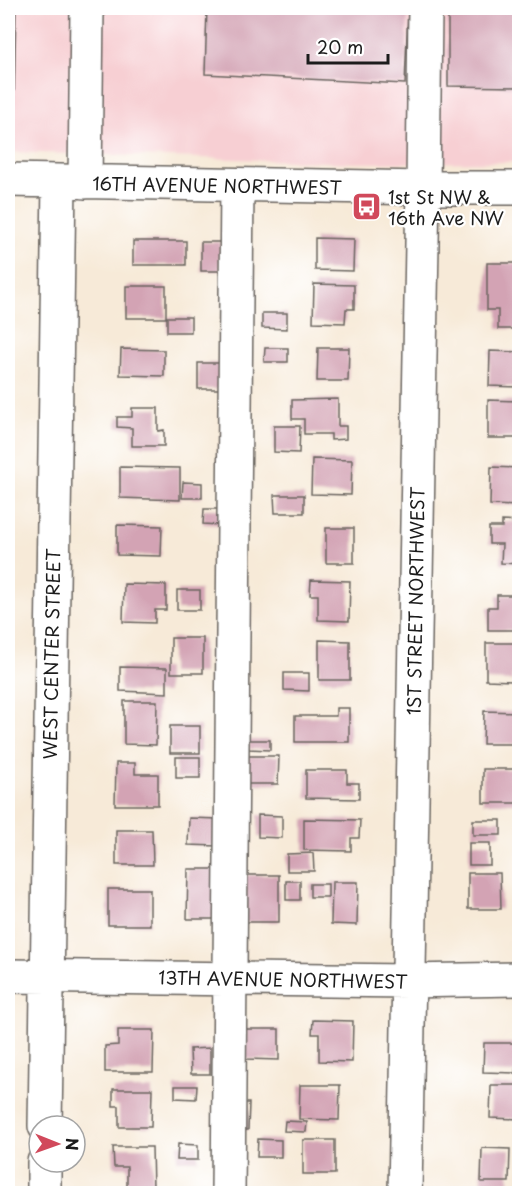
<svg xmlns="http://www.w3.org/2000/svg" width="527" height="1201" font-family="'Playpen Sans',sans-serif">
<rect width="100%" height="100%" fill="#fff"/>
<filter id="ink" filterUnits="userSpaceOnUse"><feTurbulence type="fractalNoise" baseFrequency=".0167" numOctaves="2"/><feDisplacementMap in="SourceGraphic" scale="12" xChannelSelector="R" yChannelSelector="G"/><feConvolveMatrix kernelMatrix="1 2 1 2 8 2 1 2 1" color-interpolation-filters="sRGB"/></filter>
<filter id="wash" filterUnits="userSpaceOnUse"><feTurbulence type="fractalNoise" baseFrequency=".008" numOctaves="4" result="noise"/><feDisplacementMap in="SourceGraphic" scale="24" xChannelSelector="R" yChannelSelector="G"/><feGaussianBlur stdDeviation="1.35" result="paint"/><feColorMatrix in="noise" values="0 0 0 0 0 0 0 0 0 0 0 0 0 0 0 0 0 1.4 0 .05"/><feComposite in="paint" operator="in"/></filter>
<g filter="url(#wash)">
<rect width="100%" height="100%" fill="#f7ead8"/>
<path fill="#f7cfd3" d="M 8,8 L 519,8 L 519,162 L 358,163 L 8,152 Z"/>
<g id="blocks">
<path fill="#d3a3b4" d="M 8,8 L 16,8 L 14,104 L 8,104 Z
M 207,8 L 408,8 L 405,84 L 205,74 Z
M 448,8 L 520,8 L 520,87 L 448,86 Z
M 315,238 L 354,239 L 353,271 L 315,270 Z
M 133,241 L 186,241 L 186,265 L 133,265 Z
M 201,242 L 221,242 L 220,271 L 201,271 Z
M 487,263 L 520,263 L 520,329 L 498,329 L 498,310 L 487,310 Z
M 314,284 L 354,285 L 354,309 L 346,309 L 345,323 L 313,322 Z
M 126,286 L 166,286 L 166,318 L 126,318 Z
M 262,313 L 287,313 L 287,329 L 262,328 Z
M 167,317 L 191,317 L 191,332 L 167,332 Z
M 265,348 L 288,348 L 288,362 L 264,362 Z
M 318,348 L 349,348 L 348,381 L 317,381 Z
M 121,349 L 164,350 L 164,376 L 120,375 Z
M 490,351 L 520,352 L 520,387 L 489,386 Z
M 198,363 L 224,363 L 224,389 L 198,389 Z
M 338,399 L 338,426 L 346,426 L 346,439 L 331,440 L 331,434 L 304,434 L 304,419 L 292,419 L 292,400 Z
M 488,400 L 520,401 L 520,431 L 516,431 L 516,438 L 488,438 Z
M 132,408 L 158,408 L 158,431 L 164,430 L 164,446 L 132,446 L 132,428 L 117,427 L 117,417 L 132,417 Z
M 274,426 L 300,426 L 299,453 L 274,452 Z
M 312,459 L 352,460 L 351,495 L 311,494 Z
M 120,467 L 180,468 L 180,500 L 120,498 Z
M 491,467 L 520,468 L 520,506 L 490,505 Z
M 183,482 L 202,483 L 202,498 L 182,498 Z
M 274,495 L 304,495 L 304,513 L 275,513 Z
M 204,509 L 219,509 L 219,525 L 203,524 Z
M 502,521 L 520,522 L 520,564 L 501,563 L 502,544 L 489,544 L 489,527 L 502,527 Z
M 117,525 L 162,526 L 161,556 L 117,555 Z
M 326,528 L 354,528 L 354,563 L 326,563 Z
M 311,580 L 350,581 L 349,621 L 318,620 L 318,595 L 310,595 Z
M 124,584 L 166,585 L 166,610 L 155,610 L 155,623 L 123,622 Z
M 177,590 L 200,590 L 200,610 L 177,610 Z
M 497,595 L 520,595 L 520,630 L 488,630 L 488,607 L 497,607 Z
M 171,638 L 203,638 L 203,673 L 171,673 Z
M 319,640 L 350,641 L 350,680 L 319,680 Z
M 486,643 L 520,643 L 520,675 L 512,675 L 512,681 L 486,680 Z
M 120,667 L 167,668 L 167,693 L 120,691 Z
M 284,673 L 309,673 L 309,691 L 284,690 Z
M 124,701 L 157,701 L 156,745 L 124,744 Z
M 336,708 L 349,708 L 349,742 L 295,742 L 295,716 L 336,716 Z
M 484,711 L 520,712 L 520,744 L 483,744 Z
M 170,726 L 200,726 L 200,753 L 170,753 Z
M 249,740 L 270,740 L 270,750 L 249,749 Z
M 246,756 L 279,756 L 278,784 L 246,784 Z
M 176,757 L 200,757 L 200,778 L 176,778 Z
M 116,763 L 135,763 L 135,774 L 158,774 L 158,805 L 115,805 Z
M 483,769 L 520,769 L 520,803 L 483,803 Z
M 306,770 L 347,770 L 347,783 L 359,783 L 359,799 L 306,798 Z
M 258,815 L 282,816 L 282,838 L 258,837 Z
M 189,818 L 219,819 L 218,846 L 188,845 Z
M 304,819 L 360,820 L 359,838 L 351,838 L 351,851 L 304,850 Z
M 473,820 L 501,820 L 501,835 L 473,835 Z
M 116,830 L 152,830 L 153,865 L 116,865 Z
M 469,843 L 490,843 L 490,865 L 469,865 Z
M 313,853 L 314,871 L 287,871 L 287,854 Z
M 188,869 L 219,869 L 219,919 L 187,919 Z
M 468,873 L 500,873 L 501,909 L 468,909 Z
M 243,875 L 279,875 L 279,922 L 242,922 Z
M 286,881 L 300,881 L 300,900 L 286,900 Z
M 332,882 L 358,882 L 357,925 L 331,924 Z
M 310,884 L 328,884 L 328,897 L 310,897 Z
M 108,889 L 150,889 L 150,925 L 108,925 Z
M 313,1020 L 353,1021 L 352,1062 L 319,1061 L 319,1034 L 312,1034 Z
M 246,1029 L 279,1029 L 279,1060 L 246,1059 Z
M 118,1030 L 154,1030 L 153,1072 L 105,1072 L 105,1046 L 118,1045 Z
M 484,1043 L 520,1043 L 520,1066 L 516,1066 L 515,1073 L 483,1072 Z
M 210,1048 L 210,1074 L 191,1074 L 190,1049 Z
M 300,1085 L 340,1085 L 339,1120 L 299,1119 Z
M 491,1085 L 520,1085 L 520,1119 L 490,1118 Z
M 175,1086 L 197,1086 L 196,1099 L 175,1098 Z
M 113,1089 L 152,1089 L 151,1127 L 119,1127 L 119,1106 L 113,1106 Z
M 236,1103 L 249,1103 L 248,1130 L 236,1130 Z
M 285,1121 L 307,1122 L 306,1132 L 284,1131 Z
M 258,1139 L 281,1140 L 281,1157 L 257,1157 Z
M 303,1140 L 335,1140 L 335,1174 L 303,1174 Z
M 178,1144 L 198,1145 L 198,1160 L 177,1160 Z
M 113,1147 L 152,1147 L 153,1188 L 127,1188 L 127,1167 L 114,1167 Z
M 482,1148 L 510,1149 L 509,1182 L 481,1182 Z"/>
</g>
</g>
<g filter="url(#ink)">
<use href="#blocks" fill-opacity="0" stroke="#69645e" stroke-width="1.5"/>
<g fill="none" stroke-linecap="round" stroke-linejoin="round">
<defs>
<path id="minor" d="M 8,180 L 423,188 L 520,188
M 85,182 L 87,8
M 8,976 L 408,981 L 520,979
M 45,1126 L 59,182
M 44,1194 L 44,1162
M 228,1194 L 237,185
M 405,1194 L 423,188 L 425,8"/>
</defs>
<use href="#minor" stroke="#69645e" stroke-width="36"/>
<use href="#minor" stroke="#fff" stroke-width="33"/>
</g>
</g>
<defs>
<symbol id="bus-square" viewBox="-11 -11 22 22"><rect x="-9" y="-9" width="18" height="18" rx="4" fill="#d1495b" stroke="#fff"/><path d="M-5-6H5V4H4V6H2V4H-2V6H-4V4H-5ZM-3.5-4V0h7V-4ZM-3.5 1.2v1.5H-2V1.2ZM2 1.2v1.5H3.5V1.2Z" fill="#fff"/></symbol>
</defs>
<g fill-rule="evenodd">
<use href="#bus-square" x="350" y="190" width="33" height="33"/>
</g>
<g text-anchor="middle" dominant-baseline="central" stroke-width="4.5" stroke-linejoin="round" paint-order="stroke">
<g font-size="18" fill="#1c1c1c" stroke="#fff">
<text transform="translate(217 185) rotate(1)">16TH AVENUE NORTHWEST</text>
<text transform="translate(415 601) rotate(-89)">1ST STREET NORTHWEST</text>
<text transform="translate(51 654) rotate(-89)">WEST CENTER STREET</text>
<text transform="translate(283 979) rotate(1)">13TH AVENUE NORTHWEST</text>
</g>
<g font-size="18" fill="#1c1c1c" stroke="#fff" text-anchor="start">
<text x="388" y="196">1st St NW &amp;<tspan x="388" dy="21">16th Ave NW</tspan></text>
</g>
</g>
<rect width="527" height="1201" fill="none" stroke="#fff" stroke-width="30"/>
<g transform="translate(57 1144) rotate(91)"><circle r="28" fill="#ffffff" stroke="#a4a4a4" stroke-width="1.5"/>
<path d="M0-4.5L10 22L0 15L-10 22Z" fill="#d1495b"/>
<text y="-9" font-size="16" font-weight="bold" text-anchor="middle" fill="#1c1c1c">N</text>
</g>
<path d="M308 54v9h80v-9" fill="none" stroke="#1c1c1c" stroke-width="3"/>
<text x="317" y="54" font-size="18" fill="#1c1c1c" stroke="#ffffff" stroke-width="4.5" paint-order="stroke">20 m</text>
</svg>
